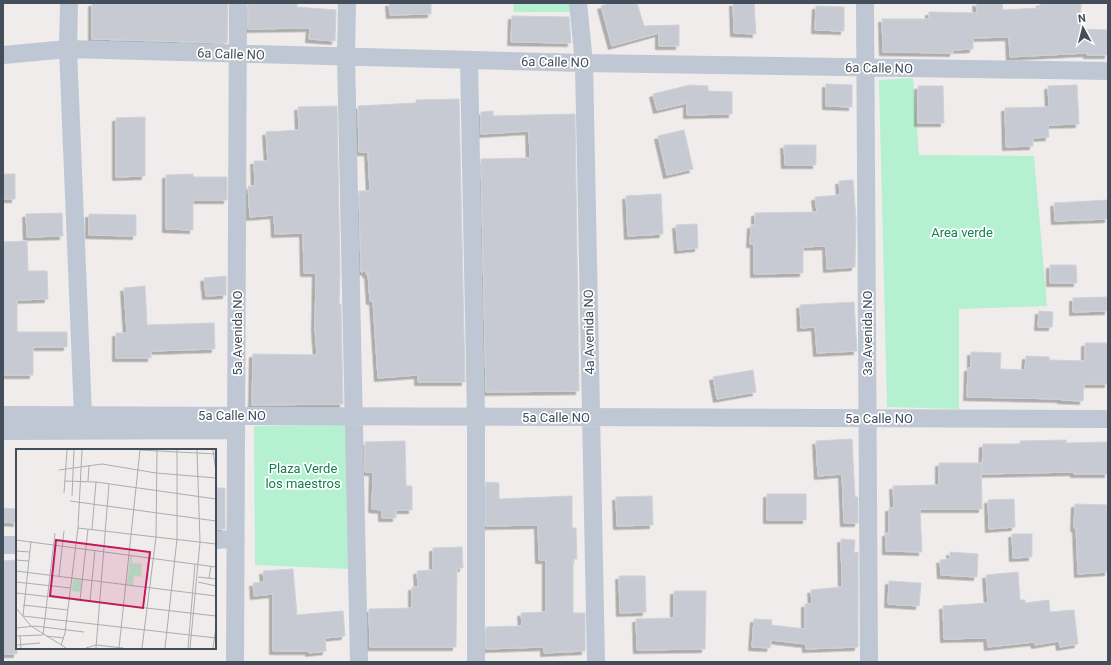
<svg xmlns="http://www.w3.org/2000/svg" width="1111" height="665" font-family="Roboto,sans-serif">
<defs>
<filter id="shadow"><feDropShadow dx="-3.5" dy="3.5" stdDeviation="0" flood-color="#0004"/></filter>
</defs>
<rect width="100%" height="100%" fill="#efeceb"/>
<path fill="#b5f1d1" d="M 513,3 L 576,3 L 577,12 L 514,12 Z
M 913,78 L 919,155 L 1034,156 L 1047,306 L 959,309 L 959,409 L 887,407 L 879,80 Z
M 354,424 L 350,569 L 255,565 L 254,426 Z"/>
<path fill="#c7cad2" stroke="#cfd1d8" filter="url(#shadow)" d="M 92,3 L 228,3 L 227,43 L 92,39 Z
M 248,3 L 297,3 L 297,7 L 336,10 L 335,41 L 309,39 L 310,28 L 248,29 Z
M 389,3 L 431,3 L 431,14 L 390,15 Z
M 610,3 L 637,3 L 644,26 L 679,25 L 679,46 L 659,46 L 659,33 L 612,46 L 601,6 Z
M 733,3 L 754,3 L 756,34 L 734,33 Z
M 976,3 L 1002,3 L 1003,10 L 1040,8 L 1040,3 L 1081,3 L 1080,29 L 1108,30 L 1108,55 L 1087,55 L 1087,53 L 1010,57 L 1009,37 L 973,38 L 973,49 L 953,50 L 953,53 L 883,52 L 882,19 L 929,19 L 929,12 L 977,13 Z
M 816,6 L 844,7 L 844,31 L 815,30 Z
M 512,16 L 569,17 L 571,43 L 511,42 Z
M 826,84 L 852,85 L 852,107 L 826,106 Z
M 690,85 L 708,86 L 708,91 L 732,92 L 732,114 L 687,115 L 687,103 L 657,110 L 653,94 Z
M 1077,85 L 1079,124 L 1048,125 L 1049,137 L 1033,138 L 1033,146 L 1006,147 L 1005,108 L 1049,107 L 1048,86 Z
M 918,86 L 943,86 L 944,123 L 918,123 Z
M 459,99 L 465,382 L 418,382 L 418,375 L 378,378 L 373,301 L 370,301 L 368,274 L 366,274 L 366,271 L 361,272 L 359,191 L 370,191 L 368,152 L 359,152 L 358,106 L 416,103 L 416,100 Z
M 337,106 L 340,272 L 339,304 L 341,304 L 343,404 L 252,405 L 253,354 L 317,355 L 315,328 L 316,273 L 304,273 L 303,233 L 275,234 L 274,215 L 250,217 L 248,186 L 255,186 L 254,161 L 268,161 L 266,132 L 299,130 L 298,107 Z
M 493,111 L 493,116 L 575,114 L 579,391 L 486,392 L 481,159 L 530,158 L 529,131 L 481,134 L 481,112 Z
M 145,117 L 145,176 L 116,177 L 116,118 Z
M 684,130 L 693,169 L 667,175 L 658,136 Z
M 784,145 L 816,145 L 816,165 L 785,165 Z
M 3,174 L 15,174 L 15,199 L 3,199 Z
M 193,174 L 193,177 L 227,177 L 227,200 L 193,200 L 193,230 L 166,229 L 166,175 Z
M 853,180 L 856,220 L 855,267 L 827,269 L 826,246 L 803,247 L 803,273 L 754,274 L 754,244 L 750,244 L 751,225 L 755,225 L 755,213 L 817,212 L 815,197 L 840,195 L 839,181 Z
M 661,194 L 663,234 L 628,236 L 626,196 Z
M 1108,200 L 1108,219 L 1055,221 L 1054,203 Z
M 62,213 L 63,236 L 27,237 L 26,214 Z
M 89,214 L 136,215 L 136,236 L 89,235 Z
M 697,224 L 698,248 L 678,250 L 676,225 Z
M 27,241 L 28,271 L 47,271 L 48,299 L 17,300 L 17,332 L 67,332 L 67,347 L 33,347 L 33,375 L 3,375 L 3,242 Z
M 1050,265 L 1076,265 L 1077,283 L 1050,283 Z
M 226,276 L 226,295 L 206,296 L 204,278 Z
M 145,286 L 147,325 L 214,323 L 215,349 L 151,351 L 151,358 L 116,358 L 116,333 L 127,333 L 124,288 Z
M 1108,297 L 1108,311 L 1073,312 L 1073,298 Z
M 854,302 L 857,351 L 817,353 L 815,327 L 801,328 L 800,305 Z
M 1039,311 L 1053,312 L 1052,327 L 1038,327 Z
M 1085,343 L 1108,343 L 1108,384 L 1084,384 L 1083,401 L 1061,400 L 1061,399 L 967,397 L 968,368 L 971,368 L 971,352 L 1001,353 L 1000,369 L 1025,370 L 1026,356 L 1049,357 L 1049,360 L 1085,361 Z
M 753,370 L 756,392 L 717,399 L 713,377 Z
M 852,439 L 855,497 L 858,497 L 858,523 L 844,523 L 842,474 L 818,476 L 816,441 Z
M 1066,440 L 1066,443 L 1108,442 L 1108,474 L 1074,474 L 1074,472 L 982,474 L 983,444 L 1020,444 L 1020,441 Z
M 405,441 L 406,486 L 412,486 L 412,510 L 396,510 L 396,518 L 382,518 L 382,510 L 372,509 L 373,472 L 365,472 L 365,442 Z
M 939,463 L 981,463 L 982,509 L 920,509 L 922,552 L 886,551 L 886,533 L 889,533 L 889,508 L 894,508 L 893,486 L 939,485 Z
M 486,482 L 499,483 L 499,499 L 572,496 L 572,528 L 576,528 L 577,559 L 573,559 L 573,613 L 585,613 L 585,651 L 544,653 L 544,647 L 486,649 L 486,627 L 522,626 L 521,613 L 546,612 L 546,560 L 539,560 L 538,525 L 486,526 Z
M 215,488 L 225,488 L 225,529 L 215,529 Z
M 767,494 L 806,494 L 806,520 L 767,520 Z
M 652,496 L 653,525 L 617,526 L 616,497 Z
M 1014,499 L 1015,527 L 989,529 L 988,500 Z
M 1075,504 L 1108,505 L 1108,572 L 1078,574 L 1076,528 L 1074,528 Z
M 3,508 L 17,509 L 17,523 L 3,522 Z
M 1012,534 L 1032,534 L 1032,557 L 1013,558 Z
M 841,539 L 855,540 L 854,553 L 858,552 L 858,647 L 806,649 L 806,644 L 771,640 L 770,648 L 752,647 L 754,619 L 772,620 L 771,625 L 805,629 L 805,604 L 812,604 L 811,590 L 842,587 Z
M 462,547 L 463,568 L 457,568 L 456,647 L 370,647 L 369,609 L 412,608 L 412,587 L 418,587 L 417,571 L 433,570 L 433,548 Z
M 950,552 L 978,554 L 977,577 L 941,575 L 940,560 L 950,559 Z
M 17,560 L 17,654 L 3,654 L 3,561 Z
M 293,569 L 297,615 L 343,611 L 345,636 L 325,638 L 326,651 L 309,653 L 309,651 L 273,651 L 273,594 L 254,596 L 253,583 L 264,582 L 263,571 Z
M 1018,572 L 1020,600 L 1025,600 L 1025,603 L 1049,600 L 1050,612 L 1074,610 L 1078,644 L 1060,647 L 1059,641 L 1035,645 L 1034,642 L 988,647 L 987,638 L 944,639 L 943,606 L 988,603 L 986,575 Z
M 619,576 L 645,576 L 646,612 L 620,613 Z
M 889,581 L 921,583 L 919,606 L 888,604 Z
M 674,591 L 706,591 L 705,649 L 637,650 L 636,619 L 674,618 Z"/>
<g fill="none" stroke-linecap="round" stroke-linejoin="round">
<path stroke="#bec7d3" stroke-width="18" d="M 69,3 L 68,49 L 83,415
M 347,3 L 346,57 L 359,662
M 578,3 L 584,63 L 596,662
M 865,3 L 869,662
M 3,55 L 68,49 L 584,63 L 1108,71
M 469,60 L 476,417 L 476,662
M 3,415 L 1108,419
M 3,431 L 236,430
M 215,540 L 236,539
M 3,545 L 17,545
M 235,662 L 238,3"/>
</g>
<g text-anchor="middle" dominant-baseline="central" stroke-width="3.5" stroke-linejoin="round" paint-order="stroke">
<g font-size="13" fill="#434e5a" stroke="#fff">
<text transform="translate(231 54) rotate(2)">6a Calle NO</text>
<text transform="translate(555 62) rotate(1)">6a Calle NO</text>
<text transform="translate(879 68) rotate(1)">6a Calle NO</text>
<text transform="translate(589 332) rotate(-91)">4a Avenida NO</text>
<text transform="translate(237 333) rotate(-90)">5a Avenida NO</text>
<text transform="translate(867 333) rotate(-90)">3a Avenida NO</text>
<text x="232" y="415">5a Calle NO</text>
<text x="556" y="417">5a Calle NO</text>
<text x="879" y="418">5a Calle NO</text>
</g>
<g font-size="13" fill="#108050" stroke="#fff">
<text x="962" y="232">Area verde</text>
<text x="303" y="468">Plaza Verde<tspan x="303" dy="15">los maestros</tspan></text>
</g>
</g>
<g transform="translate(16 449)">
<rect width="200" height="200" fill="#efeceb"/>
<path d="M 114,107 L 116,107 L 116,114 L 126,115 L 125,128 L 118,127 L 117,136 L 111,135 ZM 57,130 L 66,131 L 64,143 L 56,142 Z" fill="#b5f1d1"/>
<path fill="none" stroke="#aaadb1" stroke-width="1" d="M 124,1 L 200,5M 197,1 L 200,23M 43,21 L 86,15 L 140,24 L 200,29M 49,32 L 80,33 L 200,50M 72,32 L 73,16M 48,44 L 51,1M 56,47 L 58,1M 54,52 L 200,72M 62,79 L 200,95M 76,80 L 80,33M 0,91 L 200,118M 15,92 L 7,167 L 200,189M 0,102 L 14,103M 0,111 L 13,112M 0,122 L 200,147M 43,127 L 48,82M 182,128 L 200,130M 193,129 L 195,117M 0,133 L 55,139M 182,133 L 200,137M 0,144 L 200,167M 64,151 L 72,80M 74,152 L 79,101M 7,156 L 52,161M 0,159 L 15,177 L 50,199M 0,179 L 19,177 L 68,183M 27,186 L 39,84M 0,187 L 27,186M 4,187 L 5,199M 30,187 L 48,189M 0,196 L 24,194M 45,196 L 49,184 L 62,79 L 66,1M 70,199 L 80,196 L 107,199M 80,199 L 93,35M 103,199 L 124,1M 126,199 L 140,88 L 141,1M 149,199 L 161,90 L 161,1M 172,199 L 179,115M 174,199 L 184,93 L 181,1M 197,199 L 200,179"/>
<path fill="#c2185b" fill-opacity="0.15" stroke="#c2185b" stroke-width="2" d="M 40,91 L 134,103 L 127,159 L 34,147 Z"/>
<rect width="200" height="200" fill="none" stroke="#434e5a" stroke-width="2"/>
</g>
<rect width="1111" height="665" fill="none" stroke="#434e5a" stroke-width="8"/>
<g transform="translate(1083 28) rotate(353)" stroke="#ffffff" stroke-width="3" paint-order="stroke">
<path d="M0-3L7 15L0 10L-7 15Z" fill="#434e5a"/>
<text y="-6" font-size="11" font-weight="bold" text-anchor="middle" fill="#434e5a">N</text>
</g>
</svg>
